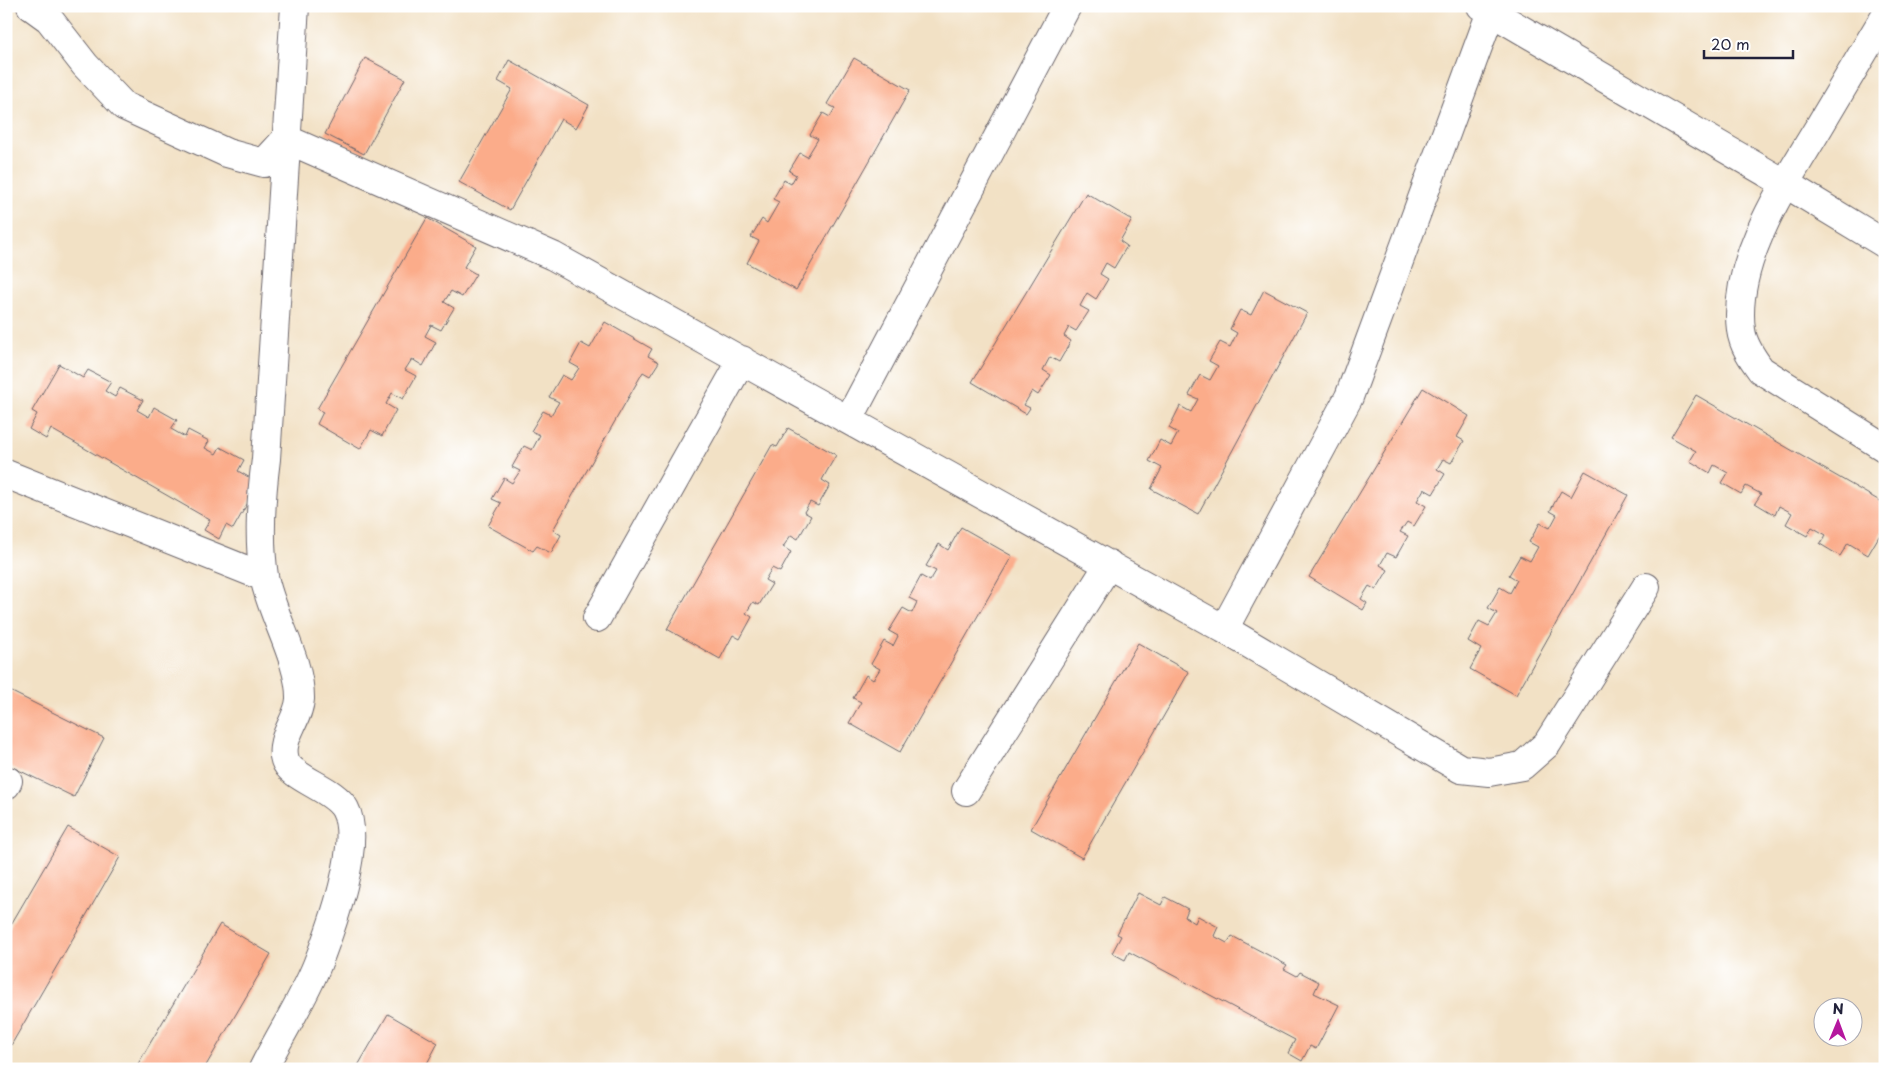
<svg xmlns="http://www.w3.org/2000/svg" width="1891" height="1075" font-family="'Playpen Sans',sans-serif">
<rect width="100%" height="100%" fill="#fff"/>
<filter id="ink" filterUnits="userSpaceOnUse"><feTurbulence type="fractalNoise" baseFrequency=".02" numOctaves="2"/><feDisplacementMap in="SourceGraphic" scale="10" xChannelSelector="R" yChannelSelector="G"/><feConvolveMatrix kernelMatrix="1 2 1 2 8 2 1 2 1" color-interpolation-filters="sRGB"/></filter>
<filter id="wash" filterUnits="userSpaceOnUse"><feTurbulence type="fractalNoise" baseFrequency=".0096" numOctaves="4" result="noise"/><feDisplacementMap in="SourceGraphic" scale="20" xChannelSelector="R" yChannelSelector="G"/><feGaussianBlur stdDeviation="1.12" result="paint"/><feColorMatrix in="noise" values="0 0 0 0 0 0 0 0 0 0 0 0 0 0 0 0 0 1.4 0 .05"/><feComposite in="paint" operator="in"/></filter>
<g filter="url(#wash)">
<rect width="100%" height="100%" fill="#f2e1c5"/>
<g id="blocks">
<path fill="#fbac8a" d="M 365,58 L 405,79 L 364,154 L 325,134 Z
M 854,58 L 910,90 L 796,290 L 747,263 L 759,241 L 751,237 L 762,219 L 767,223 L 779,202 L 773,199 L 784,180 L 791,184 L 796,175 L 789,171 L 800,153 L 807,157 L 818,139 L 810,135 L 823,113 L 830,117 L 835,108 L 827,104 Z
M 509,60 L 589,105 L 576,128 L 561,119 L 510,210 L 459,182 L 512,89 L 498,81 Z
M 1086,193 L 1132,220 L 1120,241 L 1127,246 L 1114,268 L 1106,263 L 1100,274 L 1108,279 L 1096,299 L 1087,293 L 1080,306 L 1089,311 L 1076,331 L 1069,327 L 1064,336 L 1071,341 L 1059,362 L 1050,357 L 1043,370 L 1051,375 L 1038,395 L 1032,391 L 1024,405 L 1030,408 L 1026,414 L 972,382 Z
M 427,218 L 476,246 L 464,267 L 476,274 L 462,297 L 451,291 L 444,302 L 454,308 L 441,330 L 431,325 L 425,336 L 436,342 L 423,366 L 412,359 L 405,370 L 416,376 L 403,399 L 392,393 L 386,404 L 396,410 L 382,436 L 371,430 L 360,449 L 317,424 L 323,412 L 317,409 Z
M 1264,290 L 1307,313 L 1198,514 L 1151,489 L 1162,468 L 1149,461 L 1160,440 L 1171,446 L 1178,433 L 1169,428 L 1180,406 L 1191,412 L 1198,399 L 1189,395 L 1200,375 L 1210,380 L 1218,366 L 1209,361 L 1220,342 L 1230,347 L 1237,333 L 1230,329 L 1240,310 L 1251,315 Z
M 605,322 L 652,349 L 648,356 L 659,362 L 650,376 L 643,372 L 553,530 L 561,535 L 551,553 L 537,546 L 533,551 L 488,526 L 501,503 L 492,499 L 504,478 L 512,483 L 520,471 L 512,467 L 524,446 L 532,450 L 540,435 L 531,431 L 543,411 L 551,415 L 559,402 L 549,397 L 562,375 L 571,380 L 579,368 L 570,363 L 581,343 L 590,348 Z
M 59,364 L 83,378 L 88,370 L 111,382 L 105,391 L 115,397 L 120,388 L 143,400 L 137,410 L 149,417 L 154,407 L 177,420 L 171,429 L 185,437 L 188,430 L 209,441 L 205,448 L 216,454 L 220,447 L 244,460 L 238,471 L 259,483 L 233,529 L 226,525 L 219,539 L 204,530 L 210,520 L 51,429 L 46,439 L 29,429 L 37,414 L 32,411 Z
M 1423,388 L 1469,416 L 1457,437 L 1464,441 L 1451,463 L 1443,459 L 1437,469 L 1445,474 L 1433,494 L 1424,489 L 1417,501 L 1426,506 L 1414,526 L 1407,522 L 1400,532 L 1408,536 L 1396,557 L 1387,553 L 1380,565 L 1388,570 L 1376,590 L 1369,586 L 1361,599 L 1367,603 L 1363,610 L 1309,577 Z
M 1696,395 L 1885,504 L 1885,526 L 1868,555 L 1848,543 L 1840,556 L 1820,544 L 1826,535 L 1812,527 L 1807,536 L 1786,524 L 1792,513 L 1779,506 L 1775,515 L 1755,503 L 1761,494 L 1746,486 L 1741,494 L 1722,483 L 1728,473 L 1714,465 L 1710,473 L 1690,461 L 1696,451 L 1671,437 Z
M 788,428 L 836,455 L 822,480 L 830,485 L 818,506 L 810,502 L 804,512 L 811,516 L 798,539 L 791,535 L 783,547 L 791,552 L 780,572 L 772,568 L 765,580 L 772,584 L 759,605 L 753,602 L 746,613 L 752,617 L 740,639 L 733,635 L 720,659 L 667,629 L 772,445 L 777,447 Z
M 1585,471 L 1628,495 L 1516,695 L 1470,669 L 1481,649 L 1468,641 L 1479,621 L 1489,626 L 1497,613 L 1488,608 L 1500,587 L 1510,593 L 1517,580 L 1509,575 L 1520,556 L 1530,561 L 1538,547 L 1529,542 L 1540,523 L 1550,528 L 1557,515 L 1550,511 L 1561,491 L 1571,497 Z
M 961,527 L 1012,556 L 900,752 L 849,723 L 861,702 L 853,698 L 866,675 L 873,680 L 880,669 L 871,664 L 884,641 L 893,646 L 898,636 L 889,631 L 903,608 L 912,613 L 917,602 L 909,598 L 921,576 L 930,581 L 936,571 L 926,566 L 939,544 L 948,550 Z
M 1138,643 L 1189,672 L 1082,858 L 1031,829 Z
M 6,689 L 104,738 L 74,797 L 6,764 Z
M 68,827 L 120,857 L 6,1054 L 6,933 Z
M 1138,893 L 1161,905 L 1165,897 L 1188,909 L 1185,917 L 1195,923 L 1198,916 L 1218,927 L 1214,936 L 1227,943 L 1232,936 L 1287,965 L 1284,969 L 1297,976 L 1300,972 L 1319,982 L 1314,993 L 1339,1005 L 1316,1049 L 1310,1046 L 1302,1061 L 1288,1053 L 1295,1040 L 1129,952 L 1125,960 L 1112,953 L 1121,936 L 1117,934 Z
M 220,924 L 271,954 L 204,1069 L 135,1069 Z
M 388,1014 L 438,1043 L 424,1069 L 356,1069 Z"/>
</g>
</g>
<g filter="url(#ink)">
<use href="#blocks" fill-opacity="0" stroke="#6b656b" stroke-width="1"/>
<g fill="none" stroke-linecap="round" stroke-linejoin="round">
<defs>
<path id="minor" d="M 31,6 L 49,19 L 85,65 L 124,106 L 227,153 L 264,163 L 286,139 L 553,256 L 1224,629 L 1461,769 L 1489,772 L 1522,766 L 1547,744 L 1646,587
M 1481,6 L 1786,184 L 1885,244
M 1885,16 C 1863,53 1841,90 1819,127 C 1785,184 1732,261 1741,330 C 1743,345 1752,358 1761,370 L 1885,448
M 849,419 L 1067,6
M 6,474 L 264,577
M 597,618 L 742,360
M 1224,629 L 1349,397 L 1493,6
M 6,785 L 8,781
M 966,791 L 1109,564
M 263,1069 C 280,1035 303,1000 317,965 C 331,929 363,843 345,809 C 334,788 291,779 285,760 C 278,739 299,720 300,699 C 301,661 270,612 264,576 C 258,537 261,498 266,459 L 295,6"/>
</defs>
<use href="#minor" stroke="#6b656b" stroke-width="30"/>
<use href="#minor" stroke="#fff" stroke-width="28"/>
</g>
</g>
<rect width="1891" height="1075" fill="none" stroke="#fff" stroke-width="25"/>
<g transform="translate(1838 1022) rotate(1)"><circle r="24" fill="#ffffff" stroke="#a7a7b1"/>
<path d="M0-4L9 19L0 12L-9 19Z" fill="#b5179e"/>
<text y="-8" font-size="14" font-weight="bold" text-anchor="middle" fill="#22223b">N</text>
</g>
<path d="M1704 50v8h89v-8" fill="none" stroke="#22223b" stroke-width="2.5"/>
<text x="1711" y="50" font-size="15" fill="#22223b" stroke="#ffffff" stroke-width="4" paint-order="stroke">20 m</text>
</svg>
